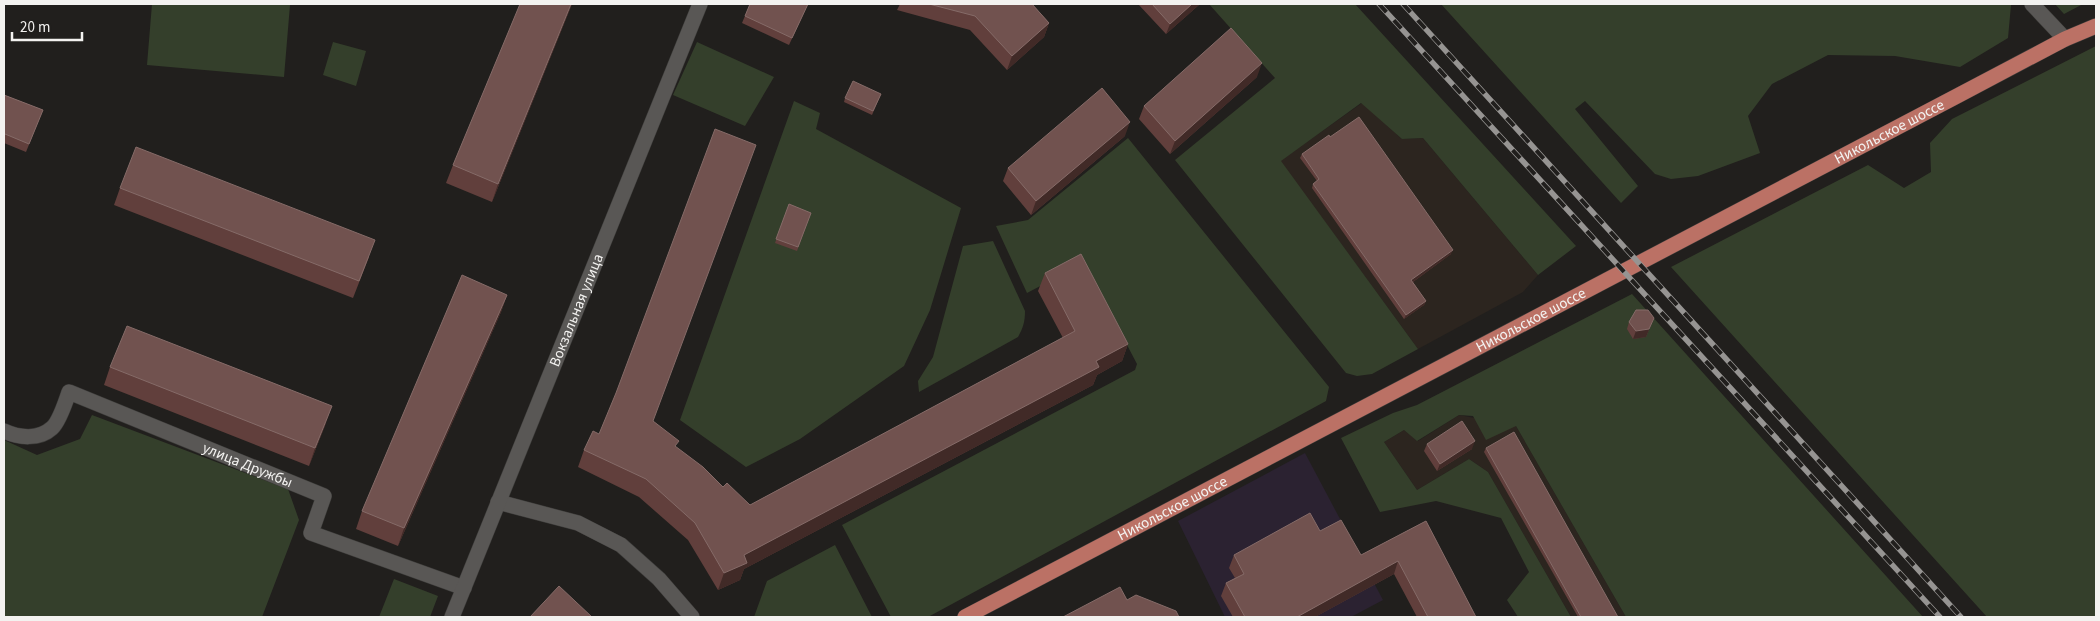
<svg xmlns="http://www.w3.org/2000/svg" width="2100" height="621" font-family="'Source Sans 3',sans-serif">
<rect width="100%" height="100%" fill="#211f1d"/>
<path fill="#2b2231" d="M 1305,453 L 1383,600 L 1351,617 L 1225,617 L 1178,521 Z"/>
<path fill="#2c251f" d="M 1362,103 L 1402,139 L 1423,138 L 1538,275 L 1523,292 L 1418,349 L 1280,161 Z
M 1459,415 L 1516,426 L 1626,617 L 1571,617 L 1488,472 L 1469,459 L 1417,490 L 1384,442 L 1404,430 L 1418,441 Z"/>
<path fill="#343f2b" d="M 152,4 L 290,5 L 284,77 L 147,65 Z
M 1209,4 L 1355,4 L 1576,246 L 1538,275 L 1423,138 L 1402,139 L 1361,103 L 1281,161 L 1418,349 L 1372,374 L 1357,376 L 1346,373 L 1175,160 L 1275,78 Z
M 1441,4 L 2010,4 L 2011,5 L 2008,38 L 1960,67 L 1895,56 L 1828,55 L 1772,84 L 1748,116 L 1760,153 L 1698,176 L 1671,179 L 1655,174 L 1585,101 L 1575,109 L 1638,186 L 1621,203 Z
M 2055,4 L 2083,4 L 2064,14 Z
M 333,42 L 366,51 L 356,86 L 323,75 Z
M 697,42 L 774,77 L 745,126 L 673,95 Z
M 2096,46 L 2096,617 L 1987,617 L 1671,267 L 1868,165 L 1904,188 L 1931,172 L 1930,143 L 1952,119 Z
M 794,101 L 820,113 L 816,129 L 961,208 L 930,310 L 904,366 L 800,439 L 746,467 L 680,420 Z
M 1128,138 L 1329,387 L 1326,401 L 928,617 L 891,617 L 842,525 L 1135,370 L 1137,364 L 1084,263 L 1027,293 L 996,226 L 1028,220 Z
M 993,241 L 1025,311 C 1025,322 1023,328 1018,337 L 919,392 L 918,381 L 933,357 L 963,246 Z
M 1632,294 L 1923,617 L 1626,617 L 1516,426 L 1486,440 L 1473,416 L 1459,415 L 1417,441 L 1404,430 L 1384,442 L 1417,490 L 1469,459 L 1488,472 L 1571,617 L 1518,617 L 1507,600 L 1529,572 L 1501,518 L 1436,501 L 1380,512 L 1341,438 L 1393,413 L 1417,405 Z
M 92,415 L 288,489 L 299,520 L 262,617 L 4,617 L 4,440 L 37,455 L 80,439 Z
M 835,545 L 872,617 L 754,617 L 767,581 Z
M 394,579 L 438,596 L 430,617 L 379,617 Z"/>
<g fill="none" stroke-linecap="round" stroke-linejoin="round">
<defs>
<g id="minor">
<path d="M 2032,4 L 2065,39"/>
<path id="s1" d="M 4,431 C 19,438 39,440 52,428 C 59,422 66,401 69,392 L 324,496 L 311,533 L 464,588"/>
<path d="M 498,502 L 578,523 L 621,545 L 659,579 L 692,617"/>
<path id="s2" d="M 452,617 L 700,4"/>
</g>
<g id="major">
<path id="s3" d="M 965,617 L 1959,95 L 2065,39 L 2096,26"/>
</g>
</defs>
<use href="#minor" stroke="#3d3c3a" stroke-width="16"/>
<use href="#major" stroke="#3d3c3a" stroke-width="16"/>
<use href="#minor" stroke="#595755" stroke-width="15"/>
<use href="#major" stroke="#bb7165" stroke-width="15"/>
<defs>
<path id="rail" d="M 1379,4 L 1940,617
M 1403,4 L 1961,617"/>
</defs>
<use href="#rail" stroke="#969492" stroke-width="5.5"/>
<use href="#rail" stroke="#211f1d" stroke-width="4" stroke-dasharray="11" stroke-linecap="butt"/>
</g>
<path fill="#613f3c" d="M 572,4 L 492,202 L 446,183 L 453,165 Z
M 750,4 L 808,4 L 789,45 L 742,23 Z
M 900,4 L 1032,4 L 1049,23 L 1044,37 L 1007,70 L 970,30 L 897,10 Z
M 1138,4 L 1200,4 L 1166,34 Z
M 1257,77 L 1170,154 L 1139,119 L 1144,106 Z
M 881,94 L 872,115 L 844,102 L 845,98 Z
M 4,95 L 43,110 L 26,152 L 4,143 Z
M 1125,136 L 1031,215 L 1003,181 L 1008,168 Z
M 1330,137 L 1451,254 L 1413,282 L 1426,301 L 1424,305 L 1404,319 L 1312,188 L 1313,184 L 1317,181 L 1300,158 L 1302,154 Z
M 120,188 L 369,257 L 353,298 L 114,205 Z
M 789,204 L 811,213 L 797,251 L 775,243 Z
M 1045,273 L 1128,344 L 1122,361 L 1097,375 L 1093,385 L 744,569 L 740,580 L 718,590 L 688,540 L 639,497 L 578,467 L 584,450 L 599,434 L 653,421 L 676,448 L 723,487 L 750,505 L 1063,338 L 1038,291 Z
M 507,295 L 501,312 L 398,546 L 356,529 L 362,511 Z
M 1654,318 L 1646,337 L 1633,339 L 1627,329 L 1629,322 Z
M 110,367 L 326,423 L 309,466 L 104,385 Z
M 1427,444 L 1472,449 L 1437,471 L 1424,451 Z
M 1486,448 L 1618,617 L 1578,617 L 1484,452 Z
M 1426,521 L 1476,617 L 1417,617 L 1394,574 L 1315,617 L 1233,617 L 1221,596 L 1226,583 L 1235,578 L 1229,568 L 1234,555 L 1320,531 L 1361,555 Z"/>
<path fill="#412a27" d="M 571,4 L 572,4 L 492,202 L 498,184 Z
M 1192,4 L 1200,4 L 1166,34 L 1170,24 Z
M 1049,23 L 1044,37 L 1007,70 L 1012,56 Z
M 1262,63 L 1257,77 L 1170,154 L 1175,141 Z
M 1130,122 L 1125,136 L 1031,215 L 1036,201 Z
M 1453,250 L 1451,254 L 1410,284 L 1411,280 Z
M 507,295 L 501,312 L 398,546 L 404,528 Z
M 1426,301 L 1424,305 L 1404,319 L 1406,315 Z
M 1654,318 L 1646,337 L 1633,339 L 1636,331 Z
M 1128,344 L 1122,361 L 1097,375 L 1093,385 L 744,569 L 740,580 L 718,590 L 724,573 L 744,555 Z
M 332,406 L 326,423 L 309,466 L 315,448 Z
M 1475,441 L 1472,449 L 1437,471 L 1440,464 Z
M 1398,561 L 1394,574 L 1315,617 L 1297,617 Z"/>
<path fill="#71524f" stroke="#856b68" d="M 520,4 L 571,4 L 498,184 L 453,165 Z
M 750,4 L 808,4 L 792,38 L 745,16 Z
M 929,4 L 1032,4 L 1049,23 L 1012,56 L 975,16 Z
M 1152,4 L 1192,4 L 1170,24 Z
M 1231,28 L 1262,63 L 1175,141 L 1144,106 Z
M 853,81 L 881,94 L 873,111 L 845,98 Z
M 1102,88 L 1130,122 L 1036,201 L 1008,168 Z
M 4,95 L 43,110 L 29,144 L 5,134 L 4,136 Z
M 1359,117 L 1453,250 L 1411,280 L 1426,301 L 1406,315 L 1313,184 L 1319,179 L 1302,154 L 1329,135 L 1330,137 Z
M 715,129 L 756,145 L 653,421 L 679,441 L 675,446 L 703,467 L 723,487 L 727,483 L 750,505 L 1075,331 L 1045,273 L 1081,254 L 1128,344 L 1096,361 L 1099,367 L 744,555 L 747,563 L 724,573 L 695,523 L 646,479 L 584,450 L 593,431 L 599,434 L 616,393 Z
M 136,147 L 375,240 L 359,281 L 120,188 Z
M 789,204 L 811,213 L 798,247 L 776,239 Z
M 462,275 L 507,295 L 404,528 L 362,511 Z
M 1636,310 L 1648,310 L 1654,318 L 1649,329 L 1636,331 L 1629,322 Z
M 127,326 L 332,406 L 315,448 L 110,367 Z
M 1462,421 L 1475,441 L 1440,464 L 1427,444 Z
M 1514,432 L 1618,617 L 1581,617 L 1486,448 Z
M 1310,513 L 1320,531 L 1341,520 L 1361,555 L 1426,521 L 1476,617 L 1428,617 L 1398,561 L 1297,617 L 1245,617 L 1226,583 L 1244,574 L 1234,555 Z
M 559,586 L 592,617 L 530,617 Z
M 1120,587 L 1127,600 L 1136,595 L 1176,611 L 1179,617 L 1063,617 Z"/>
<g text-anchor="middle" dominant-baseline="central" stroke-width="4" stroke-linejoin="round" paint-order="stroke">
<g font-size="15" fill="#f3f2f0" stroke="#211f1d">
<text stroke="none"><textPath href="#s3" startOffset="1044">Никольское шоссе</textPath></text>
<text stroke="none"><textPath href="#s2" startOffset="331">Вокзальная улица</textPath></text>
<text stroke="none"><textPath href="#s3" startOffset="639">Никольское шоссе</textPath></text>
<text stroke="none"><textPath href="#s1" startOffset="284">улица Дружбы</textPath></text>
<text stroke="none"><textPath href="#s3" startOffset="234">Никольское шоссе</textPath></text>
</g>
</g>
<rect width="2100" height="621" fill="none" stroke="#f3f2f0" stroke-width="10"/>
<path d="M12 32v8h70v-8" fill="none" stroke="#f3f2f0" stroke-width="2.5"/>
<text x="20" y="32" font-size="15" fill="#f3f2f0" stroke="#211f1d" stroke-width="4" paint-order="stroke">20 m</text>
</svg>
